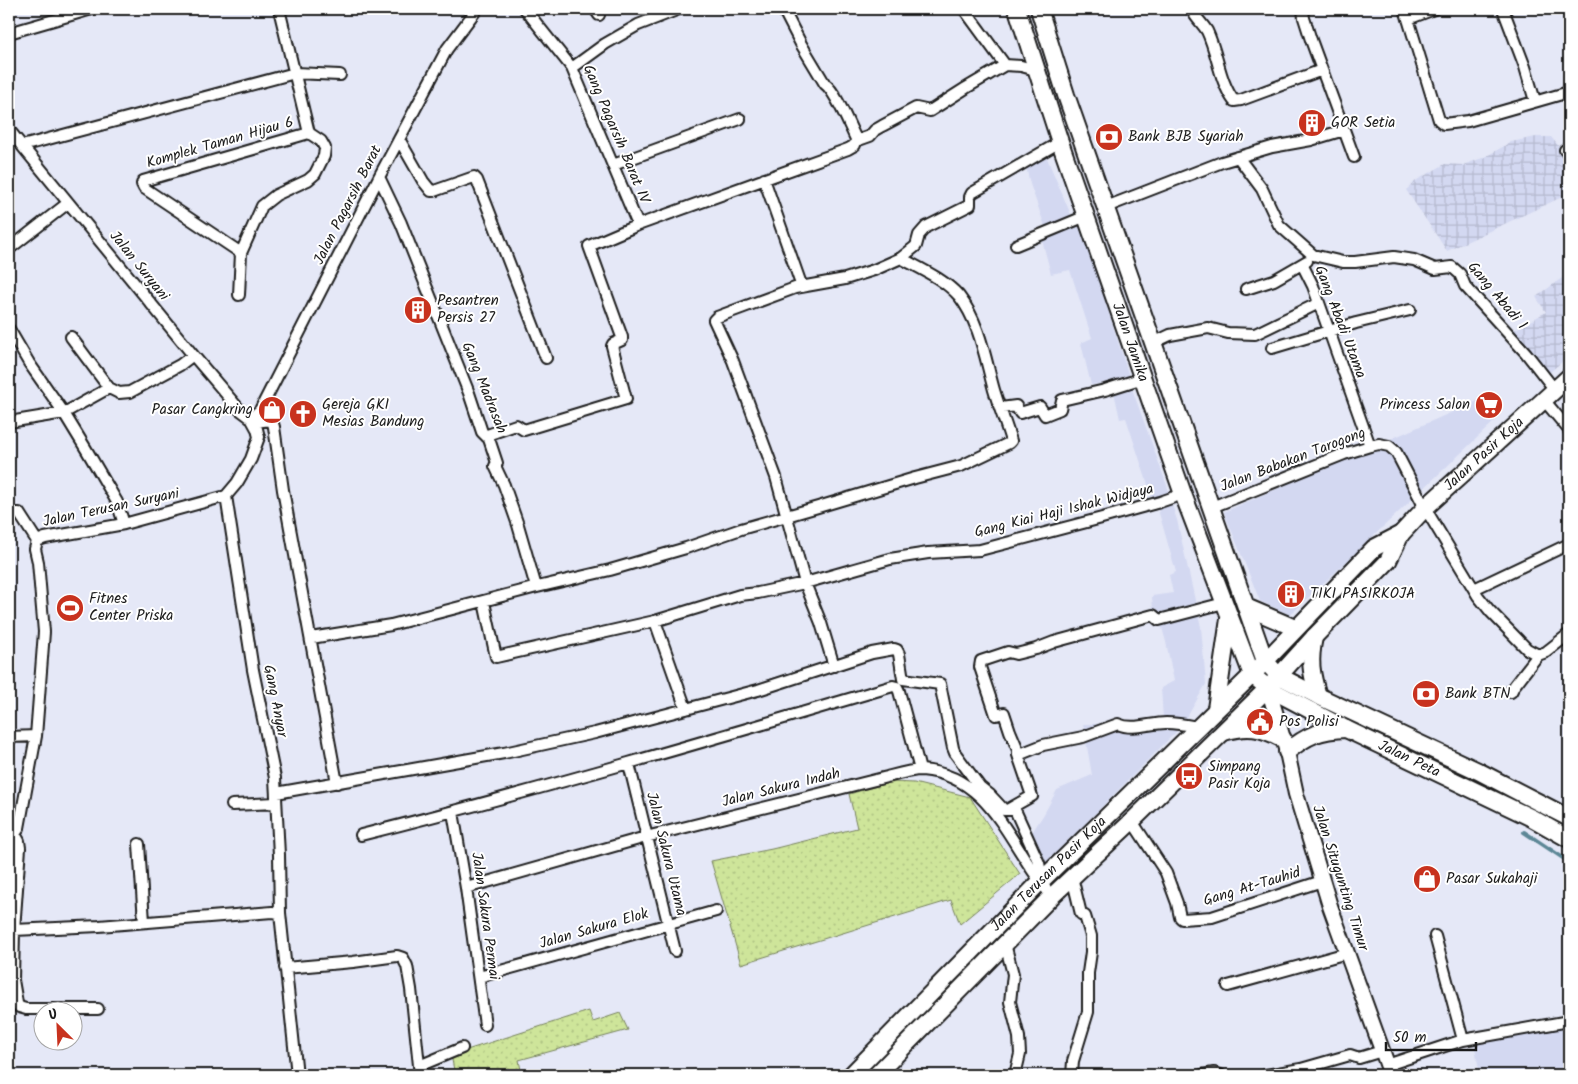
<svg xmlns="http://www.w3.org/2000/svg" width="1578" height="1084" font-family="Kalam,sans-serif">
<defs>
<pattern id="industrial-grid" width="8" height="8" patternUnits="userSpaceOnUse" patternTransform="scale(1.25)"><rect width="8" height="8" fill="#d3d8f1"/><path d="M0 4h8M4 0v8" fill="none" stroke="#b5b9ce"/></pattern>
<pattern id="grass-dots" width="8" height="8" patternUnits="userSpaceOnUse" patternTransform="scale(1.25)"><rect width="8" height="8" fill="#cee59a"/><path d="M2 2h.1M6 6h.1" fill="none" stroke="#b0c484" stroke-width="1.8" stroke-linecap="round"/></pattern>
</defs>
<rect width="100%" height="100%" fill="#e5e8f7"/>
<filter id="ink" filterUnits="userSpaceOnUse"><feTurbulence type="fractalNoise" baseFrequency=".02" numOctaves="2"/><feDisplacementMap in="SourceGraphic" scale="10" xChannelSelector="R" yChannelSelector="G"/><feConvolveMatrix kernelMatrix="1 2 1 2 8 2 1 2 1" color-interpolation-filters="sRGB"/></filter>
<g filter="url(#ink)">
<path fill="#d3d8f1" d="M 1044,151 L 1074,222 L 1047,232 L 1030,184 L 1025,162 Z
M 1080,223 L 1130,379 L 1091,385 L 1081,343 L 1092,338 L 1070,270 L 1051,274 L 1041,236 Z
M 1131,386 L 1170,494 L 1153,500 L 1126,418 L 1120,419 L 1114,392 Z
M 1489,396 L 1497,419 L 1290,615 L 1260,601 L 1224,512 Z
M 1171,502 L 1177,520 L 1201,627 L 1206,684 L 1182,726 L 1045,864 L 1031,834 L 1044,814 L 1057,790 L 1092,775 L 1083,724 L 1122,724 L 1163,719 L 1161,688 L 1174,681 L 1166,642 L 1161,624 L 1153,611 L 1152,596 L 1173,593 L 1169,575 L 1176,572 L 1157,506 Z
M 1569,1027 L 1569,1075 L 1480,1075 L 1474,1042 Z"/>
<path fill="url(#industrial-grid)" d="M 1536,137 L 1551,137 L 1569,159 L 1569,207 L 1567,208 L 1562,197 L 1447,251 L 1406,190 L 1417,180 L 1445,164 L 1463,165 L 1485,157 L 1511,142 Z
M 1569,273 L 1569,356 L 1544,377 L 1514,330 L 1546,312 L 1536,297 Z"/>
<path fill="url(#grass-dots)" stroke="#75805b" d="M 891,782 L 914,783 L 970,797 L 1020,874 L 960,924 L 951,900 L 741,964 L 711,861 L 772,849 L 857,828 L 849,794 Z
M 589,1011 L 593,1022 L 620,1013 L 628,1030 L 519,1060 L 522,1075 L 455,1075 L 451,1055 Z"/>
<g fill="none" stroke-linecap="round" stroke-linejoin="round">
<path stroke="#5c8796" stroke-width="4" d="M 1524,832 L 1569,862"/>
<defs>
<path id="minor" d="M 525,9 L 572,68 L 638,225
M 595,9 L 599,15
M 964,9 L 1005,65 L 1021,66 L 1036,70
M 1191,9 C 1195,17 1202,23 1207,31 C 1218,54 1219,81 1234,101 L 1241,100 L 1322,70
M 1303,9 L 1304,18 L 1311,40 L 1354,157
M 1405,9 L 1439,120 L 1444,124 L 1468,121 L 1569,92
M 1503,9 L 1525,67 L 1535,101
M 1408,19 L 1434,9
M 9,33 L 92,9
M 572,68 L 605,44 L 638,25 L 679,9
M 9,130 L 193,355 L 239,409 L 251,418 L 257,429 L 259,437 L 251,459 L 237,483 L 226,496 L 124,524 L 45,538 L 37,541 L 35,549 L 38,562 L 44,632 L 36,736 L 19,828 L 15,834 L 9,837
M 399,139 L 423,181 L 431,191 L 434,191 L 474,177 L 477,180 L 546,358
M 856,141 L 870,136 L 875,130 L 882,126 L 916,108 L 930,111 L 966,88 L 1005,65
M 22,146 L 295,73 L 340,75
M 1565,150 L 1569,153
M 1238,157 L 1262,189 L 1279,225 L 1313,255 L 1343,262 L 1355,262 L 1394,257 L 1414,260 L 1435,269 L 1452,267 L 1460,274 L 1465,286 L 1526,353 L 1555,390
M 613,165 L 740,119
M 379,177 L 401,223 L 469,393 L 482,432 L 489,439 L 497,463 L 495,466 L 504,485 L 518,525 L 536,587
M 764,179 L 802,287
M 1106,207 L 1222,162 L 1272,147 L 1311,140 L 1344,130
M 1016,245 L 1086,216
M 9,249 L 68,203
M 241,253 L 144,188 L 142,184 L 143,181 L 309,133
M 901,258 L 916,246 L 919,235 L 926,227 L 970,205 L 970,197 L 972,193 L 1060,142
M 1302,264 L 1313,286 L 1370,446
M 1246,289 L 1274,280 L 1307,261
M 239,295 L 241,253 L 262,206 L 276,195 L 308,180 L 315,174 L 324,156 L 325,148 L 321,141 L 309,133 L 279,9
M 9,329 L 29,363 L 64,413 L 86,449 L 117,502 L 124,524
M 71,337 L 109,388 L 119,393 L 130,392 L 180,365 L 193,355
M 1153,343 L 1170,335 L 1208,328 L 1228,333 L 1255,334 L 1319,303
M 1272,348 L 1356,323 L 1410,310
M 1544,400 L 1569,430
M 1001,408 L 1016,406 L 1020,413 L 1040,407 L 1045,415 L 1060,409 L 1062,400 L 1105,390 L 1143,378
M 251,418 L 260,410 L 379,177 L 447,49 L 477,9
M 9,422 L 64,413 L 109,388
M 254,422 L 272,420 L 274,427 L 283,490 L 337,783
M 487,435 L 516,425 L 524,430 L 626,399 L 612,346 L 613,344 L 622,340 L 622,337 L 589,246 L 638,225 L 848,149 L 855,145 L 856,139 C 849,125 836,92 825,84 L 801,44 L 783,9
M 226,496 L 253,670 L 275,778 L 279,855 L 280,913 L 297,1075
M 1211,510 L 1217,505 L 1344,454 L 1370,446 L 1379,444 L 1389,446 L 1396,452 L 1425,508 L 1478,596 L 1490,611 L 1527,649 L 1538,655 L 1546,652 L 1569,634
M 9,513 L 19,513 L 37,541
M 1474,589 L 1569,544
M 484,602 L 496,657 L 655,621 L 740,595 L 758,593 L 805,583 L 890,559 L 928,553 L 980,550 L 1102,518 L 1160,502 L 1183,494
M 655,621 L 686,709
M 311,638 L 391,625 L 533,588 L 610,570 L 686,548 L 741,529 L 818,507 L 915,478 L 961,466 L 1009,443 L 1011,441 C 1006,424 999,407 994,390 C 985,358 980,323 959,296 C 944,279 921,269 901,258 L 874,270 L 845,279 L 795,288 L 717,317 L 714,320 L 733,361 L 776,477 L 805,583 L 821,623 L 834,666
M 1511,692 L 1514,686 L 1538,655
M 9,737 L 36,736
M 1018,755 L 1043,745 L 1083,737 L 1118,724 C 1133,731 1150,723 1166,723 C 1176,723 1187,725 1197,727
M 629,764 L 675,951
M 276,793 L 504,753 L 595,733 L 758,690 L 872,653 L 894,649 L 897,650 L 899,654 L 903,679 L 940,684 L 953,748 L 955,753 L 980,787 L 990,795 L 1004,810 L 1015,810 L 1039,863 L 1040,868 L 1037,877
M 232,805 L 276,803
M 1007,810 L 1032,796 L 1018,755 L 1018,750 L 1010,731 L 1004,713 L 996,715 L 980,667 L 981,661 L 1008,652 L 1016,654 L 1036,649 L 1054,642 L 1153,615 L 1159,620 L 1224,603
M 453,812 L 466,888 L 485,1025
M 1132,821 L 1166,873 L 1177,903 L 1180,917 L 1182,919 L 1212,917 L 1322,881
M 15,834 L 19,841 L 20,848 L 14,930 L 13,980 L 17,1003 L 19,1007 L 26,1009 L 98,1009
M 361,835 C 540,790 717,738 893,686 L 897,687 L 899,691 L 920,770
M 139,844 L 144,922
M 1072,877 L 1081,914 L 1085,916 L 1091,936 L 1091,952 L 1088,973 L 1088,1012 L 1073,1061 L 1072,1075
M 466,888 L 646,837 L 887,777 C 898,774 911,770 922,770 C 994,776 1010,850 1052,896
M 14,930 L 99,926 L 272,912 L 280,913
M 1005,944 L 1013,974 L 1010,1002 L 1019,1037 L 1020,1054 L 1015,1075
M 285,968 L 353,962 L 397,956 L 403,958 L 407,966 L 411,989 L 420,1075
M 479,977 L 716,911
M 1228,986 L 1347,953
M 1463,1040 L 1569,1021
M 1387,1065 L 1463,1040 L 1435,936
M 419,1066 L 462,1048
M 1202,1075 L 1214,1073 L 1220,1075
M 1266,1075 L 1301,1069 L 1350,1055 L 1359,1058 L 1382,1051"/>
<path id="tertiary" d="M 1268,688 L 1287,752 L 1296,794 L 1330,906 L 1391,1075"/>
<g id="primary">
<path id="s1" d="M 1017,9 L 1060,142 L 1183,494 L 1252,675 L 1268,688 L 1346,729 L 1532,818 L 1569,839"/>
<path d="M 1039,9 L 1066,95 L 1265,661 L 1279,676 L 1318,696 L 1478,771 L 1569,818"/>
<path d="M 1246,607 L 1295,628"/>
<path d="M 1314,637 C 1309,661 1311,673 1318,696"/>
<path d="M 1216,709 L 1229,619"/>
<path d="M 1224,732 C 1247,725 1261,727 1283,739"/>
<path d="M 1287,752 C 1307,735 1320,730 1346,729"/>
<path id="s2" d="M 851,1075 L 1040,882 L 1252,675 L 1374,548 L 1401,534"/>
<path id="s3" d="M 876,1075 L 1052,896 L 1132,821 L 1268,688 L 1314,637 L 1388,561 L 1401,534 L 1425,508 L 1569,377"/>
</g>
</defs>
<use href="#minor" stroke="#1c1c1c" stroke-width="14"/>
<use href="#tertiary" stroke="#1c1c1c" stroke-width="18"/>
<use href="#primary" stroke="#1c1c1c" stroke-width="20"/>
<use href="#minor" stroke="#fff" stroke-width="10"/>
<use href="#tertiary" stroke="#fff" stroke-width="14"/>
<use href="#primary" stroke="#fff" stroke-width="16"/>
</g>
</g>
<defs>
<symbol id="building-disc" viewBox="-11 -11 22 22"><circle r="9.5" fill="#c8321e" stroke="#fff"/><path d="M-4-6H4V6H1V3H-1V6H-4ZM-2.5-4.3h1.7v1.8h-1.7ZM.8-4.3h1.7v1.8H.8ZM-2.5-1h1.7V.8h-1.7ZM.8-1h1.7V.8H.8Z" fill="#fff"/></symbol>
<symbol id="bank-disc" viewBox="-11 -11 22 22"><circle r="9.5" fill="#c8321e" stroke="#fff"/><path d="M-6-4H6V4H-6ZM0-2.3a2.3 2.3 0 1 0 0 4.6a2.3 2.3 0 1 0 0-4.6Z" fill="#fff"/></symbol>
<symbol id="supermarket-disc" viewBox="-11 -11 22 22"><circle r="9.5" fill="#c8321e" stroke="#fff"/><path d="M-6-5.5h2.5l.6 2H6L4.5 2H-2.5L-4.4-4H-6ZM-1.5 3.2a1.3 1.3 0 1 0 .1 0ZM3 3.2a1.3 1.3 0 1 0 .1 0Z" fill="#fff"/></symbol>
<symbol id="shop-disc" viewBox="-11 -11 22 22"><circle r="9.5" fill="#c8321e" stroke="#fff"/><path d="M-5-2.5h2.3a2.7 3.5 0 0 1 5.4 0H5L5.5 6h-11ZM-1.5-2.5h3a1.5 2.3 0 0 0-3 0Z" fill="#fff"/></symbol>
<symbol id="church-disc" viewBox="-11 -11 22 22"><circle r="9.5" fill="#c8321e" stroke="#fff"/><path d="M-1.2-6h2.4v3.5h3.3v2.4h-3.3V6h-2.4V-.1h-3.3v-2.4h3.3Z" fill="#fff"/></symbol>
<symbol id="stadium-disc" viewBox="-11 -11 22 22"><circle r="9.5" fill="#c8321e" stroke="#fff"/><path d="M0-5a6.5 5 0 1 0 0 10a6.5 5 0 1 0 0-10ZM-3.5-1.8h7v3.6h-7Z" fill="#fff"/></symbol>
<symbol id="civic-disc" viewBox="-11 -11 22 22"><circle r="9.5" fill="#c8321e" stroke="#fff"/><path d="M-.6-6.5H3V-4.5H.6V-3L4-1V1h2V6H-6V1h2V-1L-.6-3ZM-1.2 2.5V6h2.4V2.5Z" fill="#fff"/></symbol>
<symbol id="bus-disc" viewBox="-11 -11 22 22"><circle r="9.5" fill="#c8321e" stroke="#fff"/><path d="M-5-6H5V4H4V6H2V4H-2V6H-4V4H-5ZM-3.5-4V0h7V-4ZM-3.5 1.2v1.5H-2V1.2ZM2 1.2v1.5H3.5V1.2Z" fill="#fff"/></symbol>
</defs>
<g fill-rule="evenodd">
<use href="#building-disc" x="1296" y="107" width="32" height="32"/>
<use href="#bank-disc" x="1093" y="121" width="32" height="32"/>
<use href="#building-disc" x="402" y="294" width="32" height="32"/>
<use href="#supermarket-disc" x="1473" y="389" width="32" height="32"/>
<use href="#shop-disc" x="256" y="394" width="32" height="32"/>
<use href="#church-disc" x="287" y="398" width="32" height="32"/>
<use href="#building-disc" x="1275" y="578" width="32" height="32"/>
<use href="#stadium-disc" x="54" y="592" width="32" height="32"/>
<use href="#bank-disc" x="1410" y="678" width="32" height="32"/>
<use href="#civic-disc" x="1244" y="706" width="32" height="32"/>
<use href="#bus-disc" x="1173" y="760" width="32" height="32"/>
<use href="#shop-disc" x="1411" y="863" width="32" height="32"/>
</g>
<g text-anchor="middle" dominant-baseline="central" stroke-width="4" stroke-linejoin="round" paint-order="stroke">
<g font-size="15" fill="#1c1c1c" stroke="#fff" text-anchor="start">
<text x="1331" y="123">GOR Setia</text>
<text x="1128" y="137">Bank BJB Syariah</text>
<text x="437" y="301">Pesantren<tspan x="437" dy="17">Persis 27</tspan></text>
<text x="322" y="405">Gereja GKI<tspan x="322" dy="17">Mesias Bandung</tspan></text>
<text x="1470" y="405" text-anchor="end">Princess Salon</text>
<text x="253" y="410" text-anchor="end">Pasar Cangkring</text>
<text x="1310" y="594">TIKI PASIRKOJA</text>
<text x="89" y="599">Fitnes<tspan x="89" dy="17">Center Priska</tspan></text>
<text x="1445" y="694">Bank BTN</text>
<text x="1279" y="722">Pos Polisi</text>
<text x="1208" y="767">Simpang<tspan x="1208" dy="17">Pasir Koja</tspan></text>
<text x="1446" y="879">Pasar Sukahaji</text>
</g>
<g font-size="15" fill="#1c1c1c" stroke="#fff">
<text transform="translate(616 134) rotate(67)">Gang Pagarsih Barat IV</text>
<text transform="translate(220 143) rotate(-16)">Komplek Taman Hijau 6</text>
<text transform="translate(348 205) rotate(-63)">Jalan Pagarsih Barat</text>
<text transform="translate(139 266) rotate(51)">Jalan Suryani</text>
<text transform="translate(1497 296) rotate(50)">Gang Abadi 1</text>
<text transform="translate(1340 322) rotate(69)">Gang Abadi Utama</text>
<text stroke="none"><textPath href="#s1" startOffset="352">Jalan Jamika</textPath></text>
<text transform="translate(484 388) rotate(68)">Gang Madrasah</text>
<text stroke="none"><textPath href="#s3" startOffset="871">Jalan Pasir Koja</textPath></text>
<text transform="translate(1293 460) rotate(-21)">Jalan Babakan Tarogong</text>
<text transform="translate(111 508) rotate(-12)">Jalan Terusan Suryani</text>
<text transform="translate(1064 511) rotate(-14)">Gang Kiai Haji Ishak Widjaya</text>
<text transform="translate(275 701) rotate(79)">Gang Anyar</text>
<text stroke="none"><textPath href="#s1" startOffset="885">Jalan Peta</textPath></text>
<text transform="translate(781 788) rotate(-14)">Jalan Sakura Indah</text>
<text transform="translate(666 854) rotate(76)">Jalan Sakura Utama</text>
<text stroke="none"><textPath href="#s2" startOffset="282">Jalan Terusan Pasir Koja</textPath></text>
<text transform="translate(1340 878) rotate(72)">Jalan Situgunting Timur</text>
<text transform="translate(1252 887) rotate(-17)">Gang At-Tauhid</text>
<text transform="translate(485 916) rotate(82)">Jalan Sakura Permai</text>
<text transform="translate(594 929) rotate(-16)">Jalan Sakura Elok</text>
</g>
</g>
<rect width="1578" height="1084" fill="none" stroke="#fff" stroke-width="30"/>
<rect x="15" y="15" width="1548" height="1054" fill="none" stroke="#1c1c1c" stroke-width="2" filter="url(#ink)"/>
<g transform="translate(58 1026) rotate(336)"><circle r="24" fill="#ffffff" stroke="#a4a4a4"/>
<path d="M0-4L9 19L0 12L-9 19Z" fill="#c8321e"/>
<text y="-8" font-size="14" font-weight="bold" text-anchor="middle" fill="#1c1c1c">U</text>
</g>
<path d="M1386 1042v8h90v-8" fill="none" stroke="#1c1c1c" stroke-width="2.5"/>
<text x="1393" y="1042" font-size="15" fill="#1c1c1c" stroke="#ffffff" stroke-width="4" paint-order="stroke">50 m</text>
</svg>
